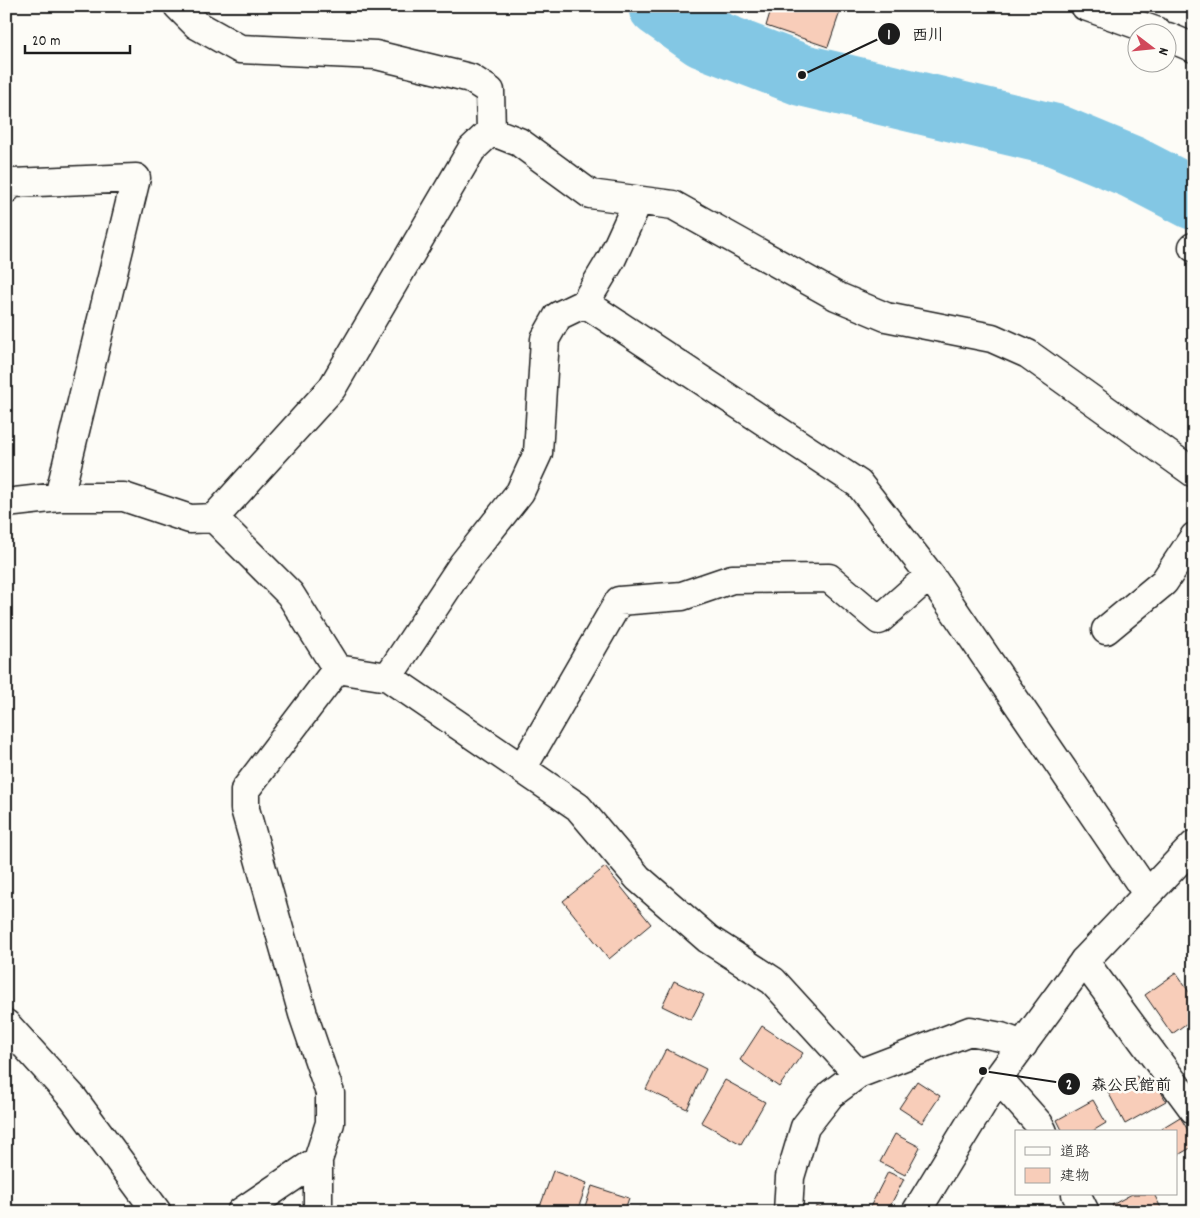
<svg xmlns="http://www.w3.org/2000/svg" width="1200" height="1218" font-family="Dekko,'Klee One',sans-serif">
<rect width="100%" height="100%" fill="#fdfcf7"/>
<filter id="ink" filterUnits="userSpaceOnUse"><feTurbulence type="fractalNoise" baseFrequency=".02" numOctaves="2"/><feDisplacementMap in="SourceGraphic" scale="10" xChannelSelector="R" yChannelSelector="G"/><feConvolveMatrix kernelMatrix="1 2 1 2 8 2 1 2 1" color-interpolation-filters="sRGB"/></filter>
<g filter="url(#ink)">
<g fill="none" stroke-linecap="round" stroke-linejoin="round">
<path stroke="#83c7e4" stroke-width="62" d="M 659,6 L 703,37 L 802,75 L 1055,135 L 1132,167 L 1194,199"/>
</g>
<path fill="#f8cdb9" stroke="#1c1c1c" d="M 772,6 L 842,6 L 828,47 L 766,26 Z
M 605,867 L 651,924 L 609,959 L 563,901 Z
M 1176,973 L 1194,999 L 1194,1018 L 1172,1034 L 1145,995 Z
M 674,981 L 704,995 L 691,1020 L 662,1006 Z
M 762,1026 L 803,1053 L 779,1087 L 740,1060 Z
M 666,1049 L 706,1069 L 687,1109 L 646,1089 Z
M 1137,1076 L 1141,1085 L 1154,1078 L 1166,1101 L 1125,1124 L 1108,1092 Z
M 725,1080 L 765,1102 L 741,1144 L 701,1122 Z
M 917,1081 L 940,1096 L 922,1123 L 899,1108 Z
M 1093,1100 L 1106,1123 L 1091,1132 L 1063,1132 L 1057,1120 Z
M 1180,1117 L 1194,1140 L 1194,1146 L 1178,1155 L 1176,1152 L 1176,1132 L 1165,1132 L 1162,1128 Z
M 895,1134 L 920,1147 L 905,1175 L 880,1162 Z
M 553,1171 L 587,1183 L 577,1212 L 538,1212 Z
M 888,1172 L 904,1179 L 887,1212 L 878,1212 L 870,1207 Z
M 592,1186 L 629,1198 L 624,1212 L 583,1212 Z
M 1132,1194 L 1154,1194 L 1163,1212 L 1115,1212 L 1112,1205 Z
M 816,1206 L 837,1212 L 815,1212 Z
M 639,1207 L 654,1212 L 637,1212 Z"/>
<g fill="none" stroke-linecap="round" stroke-linejoin="round">
<defs>
<path id="street" d="M 178,6 L 197,25 L 240,49 L 376,55 L 470,78 L 490,91 L 491,131
M 1085,6 L 1158,32
M 1168,37 L 1194,48
M 6,189 L 12,183 L 136,178 L 59,497
M 1193,247 L 1194,247
M 585,303 L 859,484 L 930,575 L 1147,893
M 6,503 L 59,497 L 124,497 L 190,519 L 214,518 L 332,388 L 472,149 L 491,131 L 519,142 L 590,194 L 673,205 L 836,296 L 886,317 L 992,338 L 1028,354 L 1194,473
M 214,518 L 290,594 L 337,669
M 1106,630 L 1164,582 L 1194,537
M 388,677 L 463,564 L 520,492 L 538,453 L 545,339 L 558,316 L 585,303 L 612,258 L 638,201
M 523,767 L 619,601 L 682,596 L 732,579 L 829,578 L 879,620 L 930,575
M 1084,961 L 1194,1110
M 6,1024 L 73,1098 L 157,1212
M 998,1078 L 1039,1124 L 1043,1132
M 318,1160 L 330,1123 L 330,1093 L 303,1014 L 245,809 L 245,790 L 337,669 L 388,677 L 578,807 L 638,878 L 708,939 L 773,981 L 858,1074
M 1076,1194 L 1085,1212
M 241,1212 L 318,1160 L 318,1212
M 788,1212 L 790,1177 L 805,1127 L 831,1094 L 858,1074 L 970,1031 L 1001,1037 L 1023,1045"/>
<path id="secondary" d="M 916,1212 L 998,1078 L 1084,961 L 1194,845"/>
</defs>
<use href="#street" stroke="#1c1c1c" stroke-width="31"/>
<use href="#secondary" stroke="#1c1c1c" stroke-width="31"/>
<use href="#street" stroke="#fdfcf7" stroke-width="28"/>
<use href="#secondary" stroke="#fdfcf7" stroke-width="28"/>
</g>
</g>
<path fill="none" stroke="#1c1c1c" stroke-width="2" d="M802 75L889 34M983 1071L1069 1084"/>
<g fill="#1c1c1c" stroke="#fdfcf7" stroke-width="2">
<circle cx="802" cy="75" r="5"/>
<circle cx="983" cy="1071" r="5"/>
<circle cx="889" cy="34" r="12"/>
<circle cx="1069" cy="1084" r="12"/>
</g>
<g font-size="15" text-anchor="middle" font-weight="bold" fill="#fff">
<text x="889" y="39">1</text>
<text x="1069" y="1089">2</text>
</g>
<g font-size="16" text-anchor="middle" font-weight="bold" fill="#1c1c1c" stroke="#fdfcf7" stroke-width="5" stroke-linejoin="round" paint-order="stroke">
<text x="928" y="40">西川</text>
<text x="1131" y="1090">森公民館前</text>
</g>
<rect width="1200" height="1218" fill="none" stroke="#fdfcf7" stroke-width="25"/>
<rect x="12" y="12" width="1175" height="1193" fill="none" stroke="#1c1c1c" stroke-width="2" filter="url(#ink)"/>
<rect x="1015" y="1130" width="162" height="65" fill="#fdfcf7" stroke="#a3a29f"/>
<rect x="1025" y="1147" width="25" height="8" fill="#fdfcf7" stroke="#a3a29f"/>
<text x="1060" y="1156" font-size="15" fill="#1c1c1c">道路</text>
<rect x="1025" y="1168" width="25" height="15" fill="#f8cdb9" stroke="#a3a29f"/>
<text x="1060" y="1180" font-size="15" fill="#1c1c1c">建物</text>
<g transform="translate(1152 48) rotate(106)"><circle r="24" fill="#fdfcf7" stroke="#a3a29f"/>
<path d="M0-4L9 19L0 12L-9 19Z" fill="#d1495b"/>
<text y="-8" font-size="14" font-weight="bold" text-anchor="middle" fill="#1c1c1c">N</text>
</g>
<path d="M25 45v8h105v-8" fill="none" stroke="#1c1c1c" stroke-width="2.5"/>
<text x="32" y="45" font-size="15" fill="#1c1c1c" stroke="#fdfcf7" stroke-width="4" paint-order="stroke">20 m</text>
</svg>
